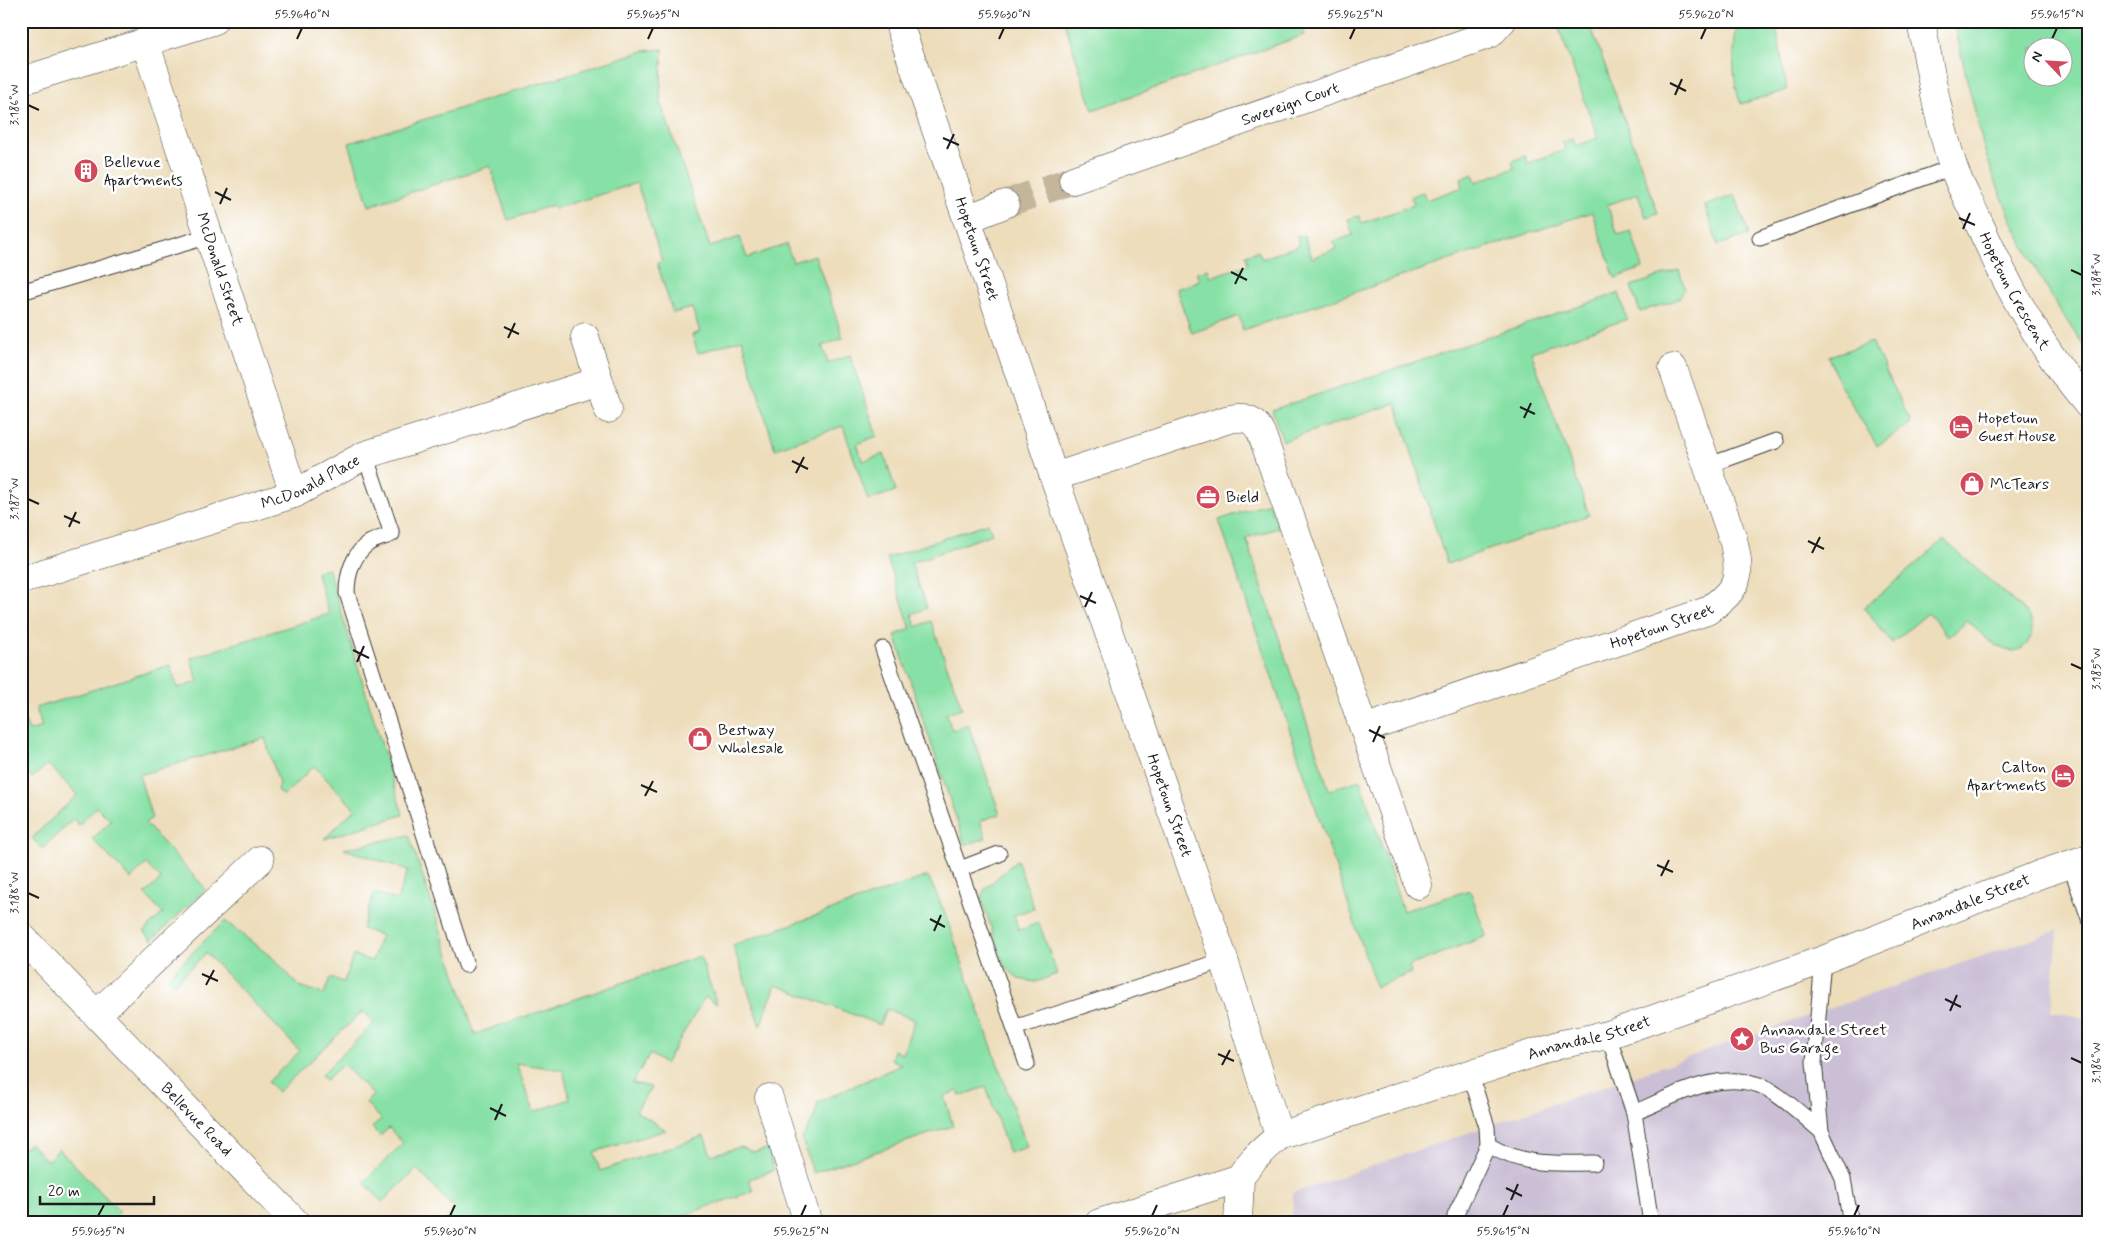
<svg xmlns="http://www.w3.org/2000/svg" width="2110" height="1244" font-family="Mynerve,sans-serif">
<rect width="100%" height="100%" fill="#fff"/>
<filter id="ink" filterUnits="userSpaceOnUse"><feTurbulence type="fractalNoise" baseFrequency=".02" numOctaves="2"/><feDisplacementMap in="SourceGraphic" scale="10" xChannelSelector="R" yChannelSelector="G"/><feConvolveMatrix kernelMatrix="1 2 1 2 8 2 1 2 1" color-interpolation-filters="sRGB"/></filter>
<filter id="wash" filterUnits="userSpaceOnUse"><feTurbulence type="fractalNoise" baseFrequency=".0096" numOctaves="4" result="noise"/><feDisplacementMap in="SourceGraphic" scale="20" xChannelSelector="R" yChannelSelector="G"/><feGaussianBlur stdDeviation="1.12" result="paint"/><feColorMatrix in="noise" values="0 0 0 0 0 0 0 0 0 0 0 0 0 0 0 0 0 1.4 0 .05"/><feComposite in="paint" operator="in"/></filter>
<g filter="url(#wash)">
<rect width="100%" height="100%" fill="#edddbb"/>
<path fill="#cbbfd5" d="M 2058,930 L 2051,1011 L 2089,1019 L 2089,1223 L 1292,1223 L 1293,1193 Z"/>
<path fill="#87e1a6" stroke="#527e61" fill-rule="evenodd" d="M 1064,21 L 1299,21 L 1304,35 L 1093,110 Z
M 1556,21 L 1589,21 L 1658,213 L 1646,217 L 1638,194 L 1607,205 L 1618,235 L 1631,231 L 1643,268 L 1615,278 L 1592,212 L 1243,330 L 1239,316 L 1192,333 L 1176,289 L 1199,281 L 1197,273 L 1208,269 L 1211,277 L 1248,264 L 1246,255 L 1258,251 L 1262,259 L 1299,245 L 1297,237 L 1304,235 L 1312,258 L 1336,249 L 1333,242 L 1353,235 L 1348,219 L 1359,216 L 1362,223 L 1414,205 L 1411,196 L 1423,192 L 1426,200 L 1463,187 L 1461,179 L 1473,174 L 1476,182 L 1514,168 L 1512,161 L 1525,156 L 1528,163 L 1565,150 L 1563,142 L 1573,139 L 1576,146 L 1598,138 Z
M 1738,21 L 1775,21 L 1787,90 L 1741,104 C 1731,81 1733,45 1738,21 Z
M 1955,21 L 2089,21 L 2089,352 C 2045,294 2011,226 1987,158 C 1981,140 1978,121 1973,103 C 1966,75 1959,49 1955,21 ZM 2032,48 L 2062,48 L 2062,78 L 2032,78 Z
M 663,49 L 660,100 L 710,247 L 740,237 L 747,258 L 786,244 L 793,262 L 815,255 L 843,338 L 822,346 L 828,363 L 850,355 L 877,436 L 857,444 L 863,461 L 884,454 L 896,491 L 868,500 L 843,426 L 775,449 L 742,339 L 698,353 L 692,335 L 700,332 L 692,308 L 673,313 L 657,263 L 662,261 L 637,183 L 554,209 L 553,205 L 508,220 L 490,166 L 369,206 L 349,143 L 643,51 Z
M 1735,195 L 1749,235 L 1718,245 L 1705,206 Z
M 1679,270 L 1685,288 L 1679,299 L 1640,312 L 1631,286 Z
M 1619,293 L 1627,319 L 1531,352 L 1589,515 L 1447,564 L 1396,403 L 1283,441 L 1272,410 Z
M 1872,342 L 1911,423 L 1877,446 L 1839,383 L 1829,356 Z
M 1269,503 L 1278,528 L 1246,538 L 1329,790 L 1360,780 L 1403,911 L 1470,890 L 1486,936 L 1409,966 L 1411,973 L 1376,987 L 1219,520 Z
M 988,523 L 992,534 L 911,563 L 927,608 L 912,614 L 916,627 L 931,621 L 962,708 L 946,714 L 952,730 L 968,724 L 1000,814 L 980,821 L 986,838 L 965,845 L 895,635 L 911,629 L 887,558 Z
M 1944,540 L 2030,616 L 2033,632 C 2018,673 1985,637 1967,621 L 1949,637 L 1928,613 L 1892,643 L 1864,608 Z
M 328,568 L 403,815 L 324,839 L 355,809 L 314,766 L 283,796 L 277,790 L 279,783 L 265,738 L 139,775 L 152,818 L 145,823 L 206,889 L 152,940 L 144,931 L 163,913 L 145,894 L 161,879 L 146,864 L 131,879 L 92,839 L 111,821 L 97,807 L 79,825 L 73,819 L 42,849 L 32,838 L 77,795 L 48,764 L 32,778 L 21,767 L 21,710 L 29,731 L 42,727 L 36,708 L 170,665 L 178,688 L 198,682 L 191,658 L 329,614 L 316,571 Z
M 409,835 L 475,1034 L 700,956 L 717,1004 L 705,997 L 665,1064 L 650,1054 L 632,1083 L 651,1087 L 636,1111 L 666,1130 L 594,1152 L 600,1171 L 704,1136 L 711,1155 L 740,1147 L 753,1152 L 768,1149 L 774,1170 L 749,1179 L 753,1191 L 661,1223 L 449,1223 L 446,1219 L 455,1209 L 417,1169 L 382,1202 L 364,1182 L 403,1143 L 389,1128 L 380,1136 L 372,1128 L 381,1119 L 366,1103 L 373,1095 L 343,1064 L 326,1080 L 321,1075 L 374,1023 L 363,1011 L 278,1092 L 268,1082 L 300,1051 L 206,953 L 174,984 L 167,977 L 225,921 L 275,960 L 299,986 L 324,994 L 330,978 L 344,982 L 353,955 L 372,961 L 381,935 L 362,929 L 374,893 L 397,900 L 408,870 L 344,849 ZM 516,1063 L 563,1070 L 570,1099 L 534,1112 Z
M 1017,860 L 1034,908 L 1014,915 L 1019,930 L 1039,923 L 1057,974 L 1036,982 L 1018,979 L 1004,965 L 981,898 L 984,890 Z
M 928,876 L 944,911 L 1027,1147 L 1009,1153 L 986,1087 L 960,1096 L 958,1091 L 944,1096 L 953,1126 L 813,1173 L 802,1139 L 815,1115 L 818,1102 L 901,1065 L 891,1059 L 894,1050 L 902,1054 L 915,1020 L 886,1009 L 880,1025 L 776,985 L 760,1026 L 733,945 Z
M 30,1143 L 47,1161 L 59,1149 L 120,1212 L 115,1217 L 120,1223 L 21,1223 L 21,1150 Z"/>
</g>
<g filter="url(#ink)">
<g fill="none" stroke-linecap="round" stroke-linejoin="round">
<path stroke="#c3b69b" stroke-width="28" stroke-dasharray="28 14" stroke-linecap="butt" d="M 1005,204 L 1073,180"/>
<defs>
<path id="lane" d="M 1760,238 L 1953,167
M 21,292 L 209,236
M 365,455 L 392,534 C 385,537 376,539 369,543 C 353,554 347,574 347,593 L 466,965
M 1707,466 L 1776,441
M 883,649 L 1027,1064
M 2070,864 L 2089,918
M 960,869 L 999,854
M 1823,960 L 1814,1062 L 1821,1131 L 1843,1179 L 1851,1223
M 1014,1028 L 1224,960
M 1608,1035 L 1634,1113 L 1651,1223
M 1634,1113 C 1673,1096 1723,1067 1766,1088 C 1786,1099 1803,1116 1821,1131
M 1488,1145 C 1526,1167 1553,1163 1594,1163
M 1455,1216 L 1488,1145 L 1487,1127 L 1470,1073"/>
<g id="street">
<path id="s1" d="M 898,21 L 967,219 L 1054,477 L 1224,960 L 1279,1136"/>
<path id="s2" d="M 1921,21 C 1930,70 1938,119 1953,166 C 1959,185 1970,203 1978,221 C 2008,288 2041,349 2089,406"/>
<path id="s3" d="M 145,42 L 294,494"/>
<path id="s4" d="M 1073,180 L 1490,34 L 1502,21"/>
<path d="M 967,219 L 1005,204"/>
<path d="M 599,381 L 608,409"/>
<path id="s5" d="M 1054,477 L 1226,420 C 1243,415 1255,418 1262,435 L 1364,729 L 1707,611 C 1740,588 1742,577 1733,539 L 1673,368"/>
<path id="s6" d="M 21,580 L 294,494 L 365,455 L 599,381 L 585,337"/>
<path d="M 1364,729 L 1418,885"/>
<path id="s7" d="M 21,936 L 296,1223"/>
<path d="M 97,1014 L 260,860"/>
<path d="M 769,1098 L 808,1223"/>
<path id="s8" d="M 1099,1223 L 1240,1178 C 1249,1161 1265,1149 1279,1136 L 1562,1044 L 1608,1035 L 1823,960 L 2041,874 L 2089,858"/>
<path d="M 1238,1223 L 1240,1178"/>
</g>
<path id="secondary" d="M 21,81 L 213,21"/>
</defs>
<use href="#lane" stroke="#3b3934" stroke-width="17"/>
<use href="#street" stroke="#3b3934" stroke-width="29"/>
<use href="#secondary" stroke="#3b3934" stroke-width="29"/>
<use href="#lane" stroke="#fff" stroke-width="15"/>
<use href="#street" stroke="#fff" stroke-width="28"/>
<use href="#secondary" stroke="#fff" stroke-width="28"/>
</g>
</g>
<path fill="none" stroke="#1c1c1c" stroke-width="2" d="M 297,39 L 302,28M 648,39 L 653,28M 999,39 L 1004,28M 1350,39 L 1355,28M 1701,39 L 1706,28M 2052,39 L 2057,28M 1670,83 L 1686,91M 1675,95 L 1682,79M 28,105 L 39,110M 943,138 L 959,145M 947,149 L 954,134M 215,192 L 231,200M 220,204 L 227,188M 1959,218 L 1975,225M 1963,229 L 1970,213M 2071,270 L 2082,275M 1231,272 L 1247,280M 1235,284 L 1243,268M 504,327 L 519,334M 508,338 L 515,323M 1520,407 L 1535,414M 1524,418 L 1531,403M 792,461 L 808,469M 796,473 L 804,457M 28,499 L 39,504M 64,516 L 80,523M 69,527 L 76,512M 1808,541 L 1824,549M 1812,553 L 1820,537M 1080,596 L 1096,603M 1085,607 L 1092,592M 353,650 L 369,658M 357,662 L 364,646M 2071,664 L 2082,669M 1369,730 L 1385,738M 1373,742 L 1380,726M 641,785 L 657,792M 645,796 L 653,781M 1657,865 L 1673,872M 1661,876 L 1669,860M 28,893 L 39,898M 930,919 L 945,927M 934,931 L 941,915M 202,974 L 218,981M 206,985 L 214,970M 1945,999 L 1961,1007M 1950,1011 L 1957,995M 1218,1054 L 1234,1061M 2071,1058 L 2082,1063M 1222,1065 L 1230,1050M 490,1108 L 506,1116M 495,1120 L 502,1104M 1506,1188 L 1522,1196M 1511,1200 L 1518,1184M 98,1216 L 104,1205M 450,1216 L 455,1205M 801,1216 L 806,1205M 1152,1216 L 1157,1205M 1503,1216 L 1508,1205M 1854,1216 L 1859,1205"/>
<defs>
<symbol id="building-disc" viewBox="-11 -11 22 22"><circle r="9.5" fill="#d1495b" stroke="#fff"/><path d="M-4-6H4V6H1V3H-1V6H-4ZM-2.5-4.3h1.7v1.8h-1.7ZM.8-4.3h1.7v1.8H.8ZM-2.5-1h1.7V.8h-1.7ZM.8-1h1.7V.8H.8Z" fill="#fff"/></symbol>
<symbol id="hotel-disc" viewBox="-11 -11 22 22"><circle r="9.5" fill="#d1495b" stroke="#fff"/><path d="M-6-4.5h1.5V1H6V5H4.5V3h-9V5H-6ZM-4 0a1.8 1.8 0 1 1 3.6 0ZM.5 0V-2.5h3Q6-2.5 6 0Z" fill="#fff"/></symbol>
<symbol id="shop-disc" viewBox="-11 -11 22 22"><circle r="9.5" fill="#d1495b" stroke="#fff"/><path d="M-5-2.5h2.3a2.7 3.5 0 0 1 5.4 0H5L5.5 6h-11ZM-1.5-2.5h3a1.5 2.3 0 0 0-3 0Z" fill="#fff"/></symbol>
<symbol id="office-disc" viewBox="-11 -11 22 22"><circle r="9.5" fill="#d1495b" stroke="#fff"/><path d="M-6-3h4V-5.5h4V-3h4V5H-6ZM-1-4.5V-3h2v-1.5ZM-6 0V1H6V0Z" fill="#fff"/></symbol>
<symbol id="sight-disc" viewBox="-11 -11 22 22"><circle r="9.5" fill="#d1495b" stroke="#fff"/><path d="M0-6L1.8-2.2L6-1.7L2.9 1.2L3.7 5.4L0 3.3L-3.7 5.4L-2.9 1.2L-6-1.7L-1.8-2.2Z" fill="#fff"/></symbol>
</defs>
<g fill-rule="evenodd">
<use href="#building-disc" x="72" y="157" width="28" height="28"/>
<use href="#hotel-disc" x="1947" y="413" width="28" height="28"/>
<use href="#shop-disc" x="1958" y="470" width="28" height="28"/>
<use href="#office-disc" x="1194" y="483" width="28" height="28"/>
<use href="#shop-disc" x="686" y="725" width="28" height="28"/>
<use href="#hotel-disc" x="2049" y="762" width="28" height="28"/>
<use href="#sight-disc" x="1728" y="1025" width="28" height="28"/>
</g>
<g text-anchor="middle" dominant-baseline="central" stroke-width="5" stroke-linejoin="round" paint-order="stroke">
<g font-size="16" fill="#1c1c1c" stroke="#fff">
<text stroke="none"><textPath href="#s4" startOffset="230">Sovereign Court</textPath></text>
<text stroke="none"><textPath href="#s1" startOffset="241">Hopetoun Street</textPath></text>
<text stroke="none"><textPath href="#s3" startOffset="239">McDonald Street</textPath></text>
<text stroke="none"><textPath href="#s2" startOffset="288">Hopetoun Crescent</textPath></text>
<text stroke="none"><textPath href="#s6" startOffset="306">McDonald Place</textPath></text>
<text stroke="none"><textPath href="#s5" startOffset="851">Hopetoun Street</textPath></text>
<text stroke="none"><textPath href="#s1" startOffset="830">Hopetoun Street</textPath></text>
<text stroke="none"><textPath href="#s8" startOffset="936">Annandale Street</textPath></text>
<text stroke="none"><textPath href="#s8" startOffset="531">Annandale Street</textPath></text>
<text stroke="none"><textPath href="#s7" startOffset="254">Bellevue Road</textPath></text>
</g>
<g font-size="16" fill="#1c1c1c" stroke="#fff" text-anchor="start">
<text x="104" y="162">Bellevue<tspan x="104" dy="18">Apartments</tspan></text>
<text x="1978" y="418">Hopetoun<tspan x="1978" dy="18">Guest House</tspan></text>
<text x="1990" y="484">McTears</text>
<text x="1226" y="497">Bield</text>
<text x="718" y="730">Bestway<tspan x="718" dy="18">Wholesale</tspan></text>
<text x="2046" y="767" text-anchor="end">Calton<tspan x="2046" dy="18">Apartments</tspan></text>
<text x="1760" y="1030">Annandale Street<tspan x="1760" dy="18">Bus Garage</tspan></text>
</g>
</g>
<rect width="2110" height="1244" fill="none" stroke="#fff" stroke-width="55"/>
<g transform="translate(2048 62) rotate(295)"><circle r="24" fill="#ffffff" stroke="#a4a4a4"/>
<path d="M0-4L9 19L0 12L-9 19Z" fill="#d1495b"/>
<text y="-8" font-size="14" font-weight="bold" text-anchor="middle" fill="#1c1c1c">N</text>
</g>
<path d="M40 1196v8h114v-8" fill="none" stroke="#1c1c1c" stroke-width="2.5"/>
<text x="48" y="1196" font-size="15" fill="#1c1c1c" stroke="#ffffff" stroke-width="4" paint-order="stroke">20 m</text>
<rect x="28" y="28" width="2054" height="1188" fill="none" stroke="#1c1c1c" stroke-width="2"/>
<g font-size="12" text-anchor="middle" fill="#1c1c1c">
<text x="302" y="18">55.9640°N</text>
<text x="653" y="18">55.9635°N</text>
<text x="1004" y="18">55.9630°N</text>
<text x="1355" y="18">55.9625°N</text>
<text x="1706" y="18">55.9620°N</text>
<text x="2057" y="18">55.9615°N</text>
<text transform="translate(14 105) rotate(-90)" y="4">3.186°W</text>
<text transform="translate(2096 275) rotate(-90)" y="4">3.184°W</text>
<text transform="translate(14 499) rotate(-90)" y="4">3.187°W</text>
<text transform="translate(2096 669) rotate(-90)" y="4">3.185°W</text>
<text transform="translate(14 893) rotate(-90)" y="4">3.188°W</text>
<text transform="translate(2096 1063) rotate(-90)" y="4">3.186°W</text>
<text x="98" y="1235">55.9635°N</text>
<text x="450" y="1235">55.9630°N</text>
<text x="801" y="1235">55.9625°N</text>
<text x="1152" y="1235">55.9620°N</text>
<text x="1503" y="1235">55.9615°N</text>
<text x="1854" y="1235">55.9610°N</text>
</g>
</svg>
